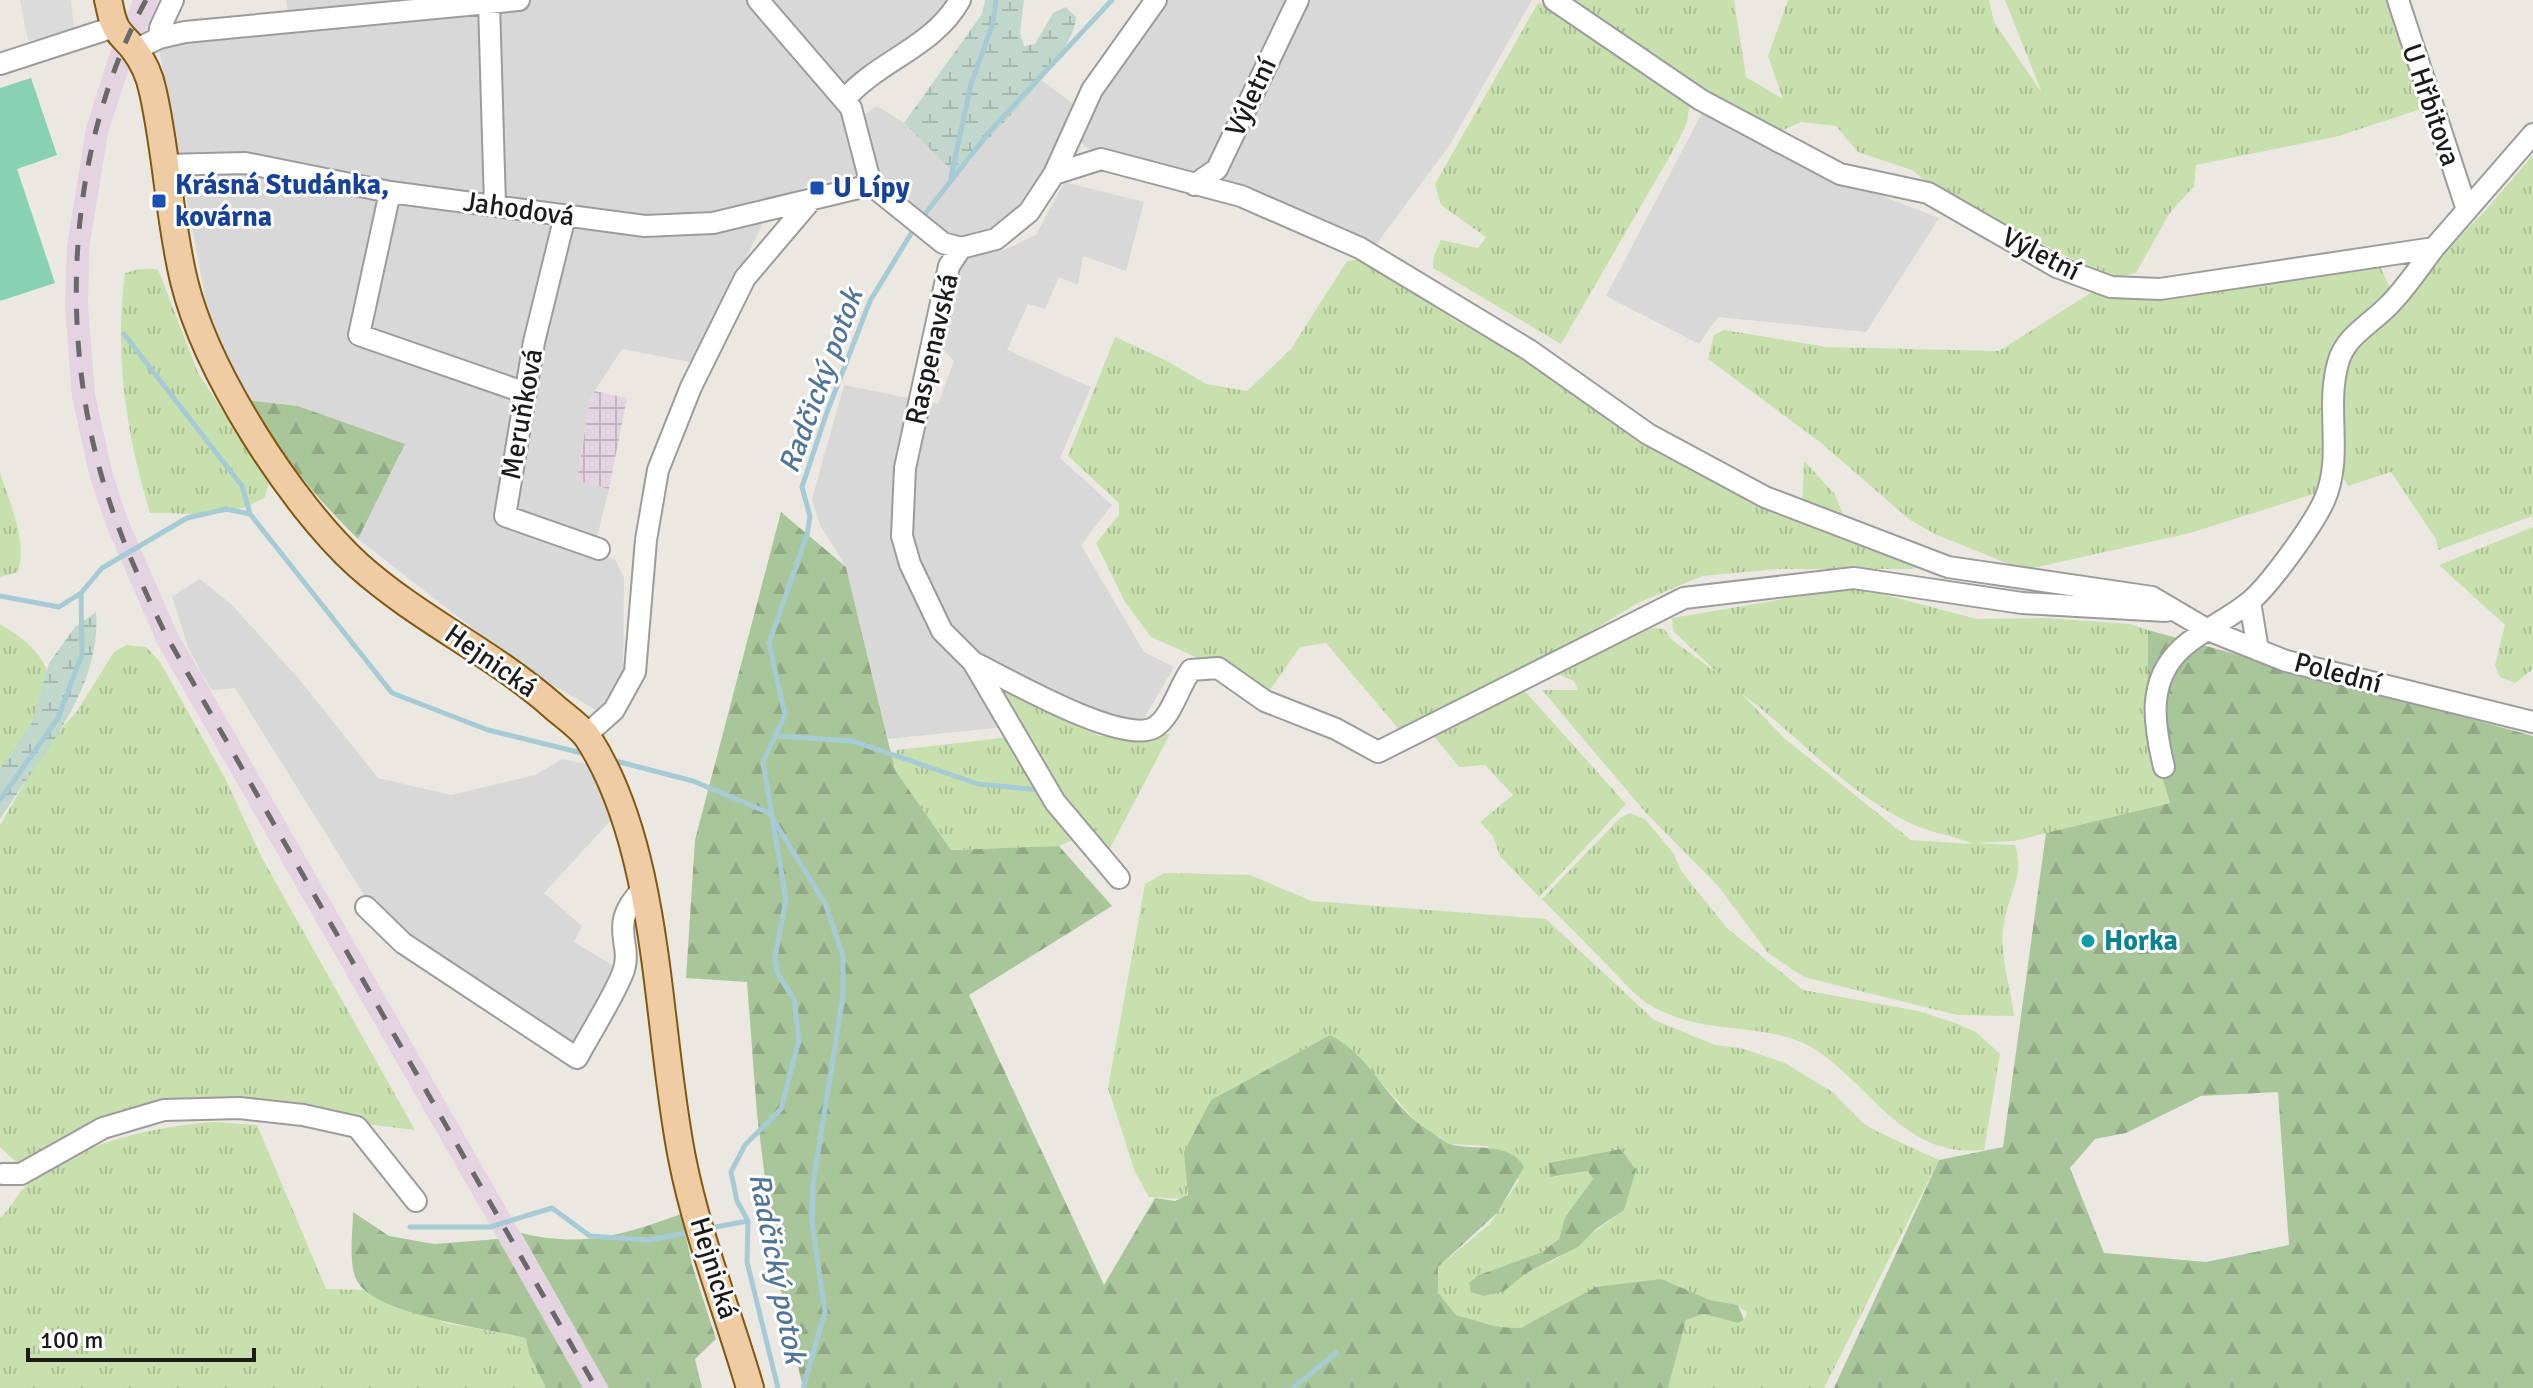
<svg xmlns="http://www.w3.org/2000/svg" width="2533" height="1388" font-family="Signika,sans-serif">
<defs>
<pattern id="industrial-grid" width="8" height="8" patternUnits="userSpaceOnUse" patternTransform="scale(2)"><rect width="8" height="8" fill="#e4d4e1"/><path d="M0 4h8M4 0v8" fill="none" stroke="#c3b5c0"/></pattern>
<pattern id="grass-tufts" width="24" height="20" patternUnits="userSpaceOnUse" patternTransform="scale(2)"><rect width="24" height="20" fill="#c7e0ad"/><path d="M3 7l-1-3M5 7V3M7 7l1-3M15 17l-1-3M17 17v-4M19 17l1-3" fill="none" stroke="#aac094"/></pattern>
<pattern id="forest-firs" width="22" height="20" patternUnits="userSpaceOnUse" patternTransform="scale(2)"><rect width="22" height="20" fill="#a9c69b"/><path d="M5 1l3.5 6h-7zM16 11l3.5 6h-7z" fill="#91aa85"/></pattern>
<pattern id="wetland-marsh" width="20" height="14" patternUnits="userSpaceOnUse" patternTransform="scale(2)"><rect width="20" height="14" fill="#c1d7cc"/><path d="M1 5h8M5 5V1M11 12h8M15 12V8" fill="none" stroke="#a5b8af"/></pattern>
</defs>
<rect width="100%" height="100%" fill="#ebe8e2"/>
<path fill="#d9d8d8" d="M 286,0 L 951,0 L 940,20 L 833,95 L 852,123 L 877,106 L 904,123 L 955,174 L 1041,80 L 1080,109 L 1044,180 L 1002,227 L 961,241 L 930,225 L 894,193 L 882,178 L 815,181 L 771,206 L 696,363 L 622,349 L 590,398 L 577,480 L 609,489 L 593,553 L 615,559 L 624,578 L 623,679 L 610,706 L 598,711 L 526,670 L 358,539 L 405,445 L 298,406 L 246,400 L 214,345 L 158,44 L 290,27 Z
M 1166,0 L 1532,0 L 1449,146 L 1372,250 L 1235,192 L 1085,147 L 1081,141 L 1090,116 L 1135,42 Z
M 1703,111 L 1813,169 L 1939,218 L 1866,332 L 1718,317 L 1699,344 L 1606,296 Z
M 1064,182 L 1144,202 L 1126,271 L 1083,256 L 1078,285 L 1059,277 L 1045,309 L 1028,304 L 1007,350 L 1091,387 L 1060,458 L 1112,505 L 1081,545 L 1144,652 L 1174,667 L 1142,722 L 1103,717 L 997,663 L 1005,727 L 888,739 L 846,567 L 820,525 L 812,499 L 844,385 L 938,404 L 954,361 L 939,345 L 962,257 L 1004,250 L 1036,235 Z
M 200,579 L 232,605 L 299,679 L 378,778 L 451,795 L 535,775 L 562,759 L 591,765 L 613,818 L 544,893 L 582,926 L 574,942 L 617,968 L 577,1040 L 565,1045 L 402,931 L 364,895 L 235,688 L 212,690 L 202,674 L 188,647 L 172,596 Z"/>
<path fill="url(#industrial-grid)" d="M 595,391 L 627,398 L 609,489 L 577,481 L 590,399 Z"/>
<path fill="#e4d4e1" d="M 133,0 L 159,0 L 131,63 L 108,133 L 89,248 L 88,306 L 95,394 L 112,471 L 128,520 L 177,632 L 609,1388 L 583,1388 L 157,643 L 107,528 L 90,478 L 72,397 L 65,306 L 67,246 L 86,128 L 109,55 Z"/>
<path fill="url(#grass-tufts)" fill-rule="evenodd" d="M 1574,0 L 1734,0 L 1746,77 L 1783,99 L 1768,56 L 1788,0 L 1989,0 L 1994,22 L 2042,93 L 2005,0 L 2390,0 L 2427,107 L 2339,136 L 2196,165 L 2194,186 L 2169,214 L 2136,273 L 2119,277 L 2078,262 L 1937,190 L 1912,170 L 1858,152 L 1836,126 L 1801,122 L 1781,131 L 1716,97 Z
M 1538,3 L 1553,9 L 1690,102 L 1687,122 L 1678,142 L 1561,344 L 1433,268 L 1434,255 L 1441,240 L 1478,248 L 1486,237 L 1441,205 L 1435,184 Z
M 2533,155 L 2533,516 L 2438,550 L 2436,539 L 2391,472 L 2348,486 L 2344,479 L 2340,411 L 2347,361 L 2404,302 L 2440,256 L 2485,211 Z
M 1361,259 L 1435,284 L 1451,318 L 1668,439 L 1802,508 L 1804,461 L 1834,493 L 1846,521 L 1918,559 L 1913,569 L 1778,569 L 1702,576 L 1638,603 L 1532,667 L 1402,733 L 1326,643 L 1300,647 L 1270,690 L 1151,637 L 1125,602 L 1096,543 L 1119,515 L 1119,503 L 1068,456 L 1115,337 L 1167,361 L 1206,384 L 1247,391 L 1291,349 L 1347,261 Z
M 2370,267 L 2381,268 L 2391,291 L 2347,335 L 2329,460 L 2320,492 L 2190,533 L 2024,570 L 1937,535 L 1910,520 L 1820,442 L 1708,359 L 1714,335 L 1724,330 L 1827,347 L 1999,351 L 2092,292 L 2179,293 Z
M 139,269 L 157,269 L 160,274 L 198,373 L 269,481 L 265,497 C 227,521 193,512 150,513 C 126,433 114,355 125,273 Z
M 0,473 C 10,504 27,539 18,572 L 0,577 Z
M 2533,527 L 2533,669 L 2515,683 L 2500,677 L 2495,665 L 2505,625 L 2439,565 Z
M 1855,587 L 1977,619 L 2046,618 L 2130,624 L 2148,630 L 2147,727 L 2170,803 L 2014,841 L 1976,843 L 2015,845 C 2025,878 2009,891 2004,923 C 1998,955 2011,985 2014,1016 L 1957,1015 L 1804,977 L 1768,953 L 1718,886 L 1646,813 L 1542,690 L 1578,690 L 1574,681 L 1557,674 L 1652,628 L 1664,629 L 1672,640 L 1719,674 L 1673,631 L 1672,618 ZM 1741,693 C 1798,735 1848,795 1914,825 C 1933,833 1955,836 1973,844 L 1911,840 L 1784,738 Z
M 0,624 C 87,674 40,720 0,782 Z
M 127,645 L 146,647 L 160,662 L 225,778 L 262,858 L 415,1130 L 205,1105 L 24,1164 L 15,1161 L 0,1147 L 0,825 L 47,745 L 77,711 L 114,652 Z
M 1003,681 L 1085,722 L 1089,731 L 1100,736 L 1125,737 L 1170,734 L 1106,856 L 1056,794 L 995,686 Z
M 1521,687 L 1626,804 L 1539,897 L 1500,856 L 1493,836 L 1480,822 L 1513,795 L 1485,765 L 1459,767 L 1433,735 Z
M 1010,737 L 1077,838 L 1059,846 L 951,850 L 895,770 L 892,758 L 897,750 Z
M 1630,813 L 1645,819 L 1674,854 L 1681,871 L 1727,928 L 1803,990 L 1918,1011 L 1955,1023 L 1976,1032 L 2000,1054 L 1984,1150 C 1905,1159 1872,1087 1816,1050 C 1768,1019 1703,1039 1647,1003 C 1633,994 1622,980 1611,969 C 1588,946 1565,922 1542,899 L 1620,818 Z
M 1164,873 L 1250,875 L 1312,901 L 1546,919 L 1654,1020 L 1715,1045 L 1741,1048 L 1785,1063 L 1831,1091 L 1863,1123 L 1878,1132 L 1939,1160 L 1824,1388 L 1667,1388 L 1686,1320 L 1704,1314 L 1738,1323 L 1744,1320 L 1747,1313 L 1738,1305 L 1710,1300 L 1660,1279 L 1562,1310 L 1521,1328 L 1498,1327 L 1456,1315 L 1437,1293 L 1438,1267 L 1490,1224 L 1519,1180 L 1487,1146 L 1450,1144 L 1419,1125 L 1358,1056 L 1330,1035 L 1211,1100 L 1200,1124 L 1186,1199 L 1149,1197 L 1135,1172 L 1108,1088 L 1145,884 ZM 1621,1149 L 1624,1210 L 1557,1259 L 1528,1272 L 1479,1275 L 1542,1252 L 1559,1239 L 1565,1217 L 1593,1179 L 1588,1171 L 1554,1177 Z
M 212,1122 L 257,1125 L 326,1289 L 363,1290 L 446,1323 L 527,1338 L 529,1354 L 546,1388 L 0,1388 L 0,1218 C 12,1209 18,1189 36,1177 C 86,1142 152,1127 212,1122 Z"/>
<path fill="url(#forest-firs)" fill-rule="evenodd" d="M 246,400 L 298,406 L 405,444 L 358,539 C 315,497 278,451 246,400 Z
M 781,512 L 846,567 L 895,770 L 951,850 L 1059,846 L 1112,906 L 969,995 L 1104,1285 L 1155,1198 L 1175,1201 L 1188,1195 L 1184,1152 L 1211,1100 L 1330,1035 C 1372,1056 1389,1106 1428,1130 C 1435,1134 1442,1141 1450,1144 C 1473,1151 1510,1141 1524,1167 L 1498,1212 L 1438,1267 L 1438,1293 L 1456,1315 L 1498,1327 L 1521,1328 L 1596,1287 L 1661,1279 L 1710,1300 L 1738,1305 L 1744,1320 L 1738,1323 L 1704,1314 L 1686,1320 L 1668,1388 L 803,1388 L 777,1274 L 757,1114 L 747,982 L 686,978 L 695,840 Z
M 2148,630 L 2533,736 L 2533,1388 L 1834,1388 L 1939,1160 L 2003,1147 L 2046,833 L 2170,803 L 2147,727 ZM 2278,1092 L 2289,1245 L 2206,1262 L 2104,1253 L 2070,1168 L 2095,1139 L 2126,1133 L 2201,1096 Z
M 1621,1149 L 1636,1170 L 1624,1210 L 1596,1229 L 1578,1247 L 1528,1272 L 1504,1291 L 1484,1296 L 1471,1292 L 1469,1283 L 1479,1275 L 1542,1252 L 1559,1239 L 1565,1217 L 1593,1179 L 1588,1171 L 1550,1177 L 1549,1163 Z
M 353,1212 L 389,1236 L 434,1244 L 498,1239 L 583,1388 L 546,1388 L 529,1354 L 526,1338 C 490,1329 375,1315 357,1281 C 348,1265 353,1231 353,1212 Z
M 681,1214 L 692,1265 L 716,1339 L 695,1359 L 702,1388 L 609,1388 L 521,1233 C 583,1248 623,1235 681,1214 Z"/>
<path fill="url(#wetland-marsh)" d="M 985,0 L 1024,0 L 1020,33 L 1024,46 L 1035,44 L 1053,13 L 1066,7 L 1076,17 C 1075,56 983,143 955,174 L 904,123 L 982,14 Z
M 96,612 C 102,691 40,756 0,819 L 0,768 L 31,725 L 49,663 L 75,627 Z"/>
<path fill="#88d1b3" d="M 31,78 L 57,155 L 17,169 L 55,283 L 0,301 L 0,88 Z"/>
<path fill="#dbdbdb" d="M 20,0 L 71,0 L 74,30 L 28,41 Z"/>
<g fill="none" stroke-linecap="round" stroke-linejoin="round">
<path stroke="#a7cbd4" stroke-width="5" d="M 951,177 L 971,84 L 993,23 L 996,0
M 921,219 L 990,131 L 1112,0
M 124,334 L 242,486 L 250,514 L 392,693 L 488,730 L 586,754
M 0,596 L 59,607 L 81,593 L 102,568 L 187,518 L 226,509 L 250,514
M 776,736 L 853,741 L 978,784 L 1040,790
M 612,760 L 693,781 L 769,813 L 825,903 L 843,956 L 843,996 L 813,1184 L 812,1223 L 825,1312 L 803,1388
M 0,800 L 58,718 L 82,654 L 81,593
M 410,1227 L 490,1227 L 552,1208 L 590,1236 L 648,1240 L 692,1232
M 710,1228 L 748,1221
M 778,1388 L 747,1262 L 748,1221 L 737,1201 L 731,1172 L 745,1145 L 781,1109 L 799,1040 L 794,999 L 778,974 L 775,957 L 786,900 L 763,762 L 785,715 L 769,643 L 807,535 L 810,516 L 802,487 L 827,412 L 870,301 L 915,227
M 1293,1388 L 1336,1353"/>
<defs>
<path id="minor" d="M 758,0 L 851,108 L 871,185 L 943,243 L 961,248
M 1554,0 L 1701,100 L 1840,174 L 1928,193 L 2057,267 L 2111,287 L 2160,289 L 2434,248 L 2533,134
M 2398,0 L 2467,210
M 489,3 L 495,205
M 159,38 L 160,28 L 173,0
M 135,50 L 159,38 L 185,32 L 519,0
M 0,64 L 114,27
M 845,99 C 879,60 934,47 960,0
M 165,165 L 245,163 L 390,192 L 645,226 L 713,223 L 871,185
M 1054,174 L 1101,159 L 1241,196 L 1360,248 L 1529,350 L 1648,434 L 1765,497 L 1948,567 L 2152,597 L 2208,630 L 2286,661 L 2533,722
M 1194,185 L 1217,169 L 1298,0
M 390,192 L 359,335 L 526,393
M 565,216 L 534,342 L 505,516 L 599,549
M 2250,602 L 2258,650
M 973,662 C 1006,678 1124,747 1155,727 C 1172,716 1179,686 1191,670 L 1218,668 L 1265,701 L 1336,729 L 1378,752 L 1684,598 L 1854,578 L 2022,603 L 2166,611
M 586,735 L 614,710 L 635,672 L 646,540 L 658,470 L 691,387 L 745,278 L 812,199
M 2164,767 C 2154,725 2146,681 2182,648 C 2202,630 2227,620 2248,603 C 2268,588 2313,525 2324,501 C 2344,457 2325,409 2338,363 C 2345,336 2371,324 2389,305 C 2406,288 2420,266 2434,248
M 1119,878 L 1055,802 L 973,662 L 942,631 L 910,564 L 902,536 L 905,468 L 949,266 L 961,248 L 996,239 L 1029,212 L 1054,174 L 1092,90 L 1156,0
M 366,907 L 403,943 L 577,1058 C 592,1030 610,1003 622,975 C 636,943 604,927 644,888
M 3,1174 L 21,1174 L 103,1128 L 164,1110 L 239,1108 L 303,1115 L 357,1127 L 416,1201"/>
<path id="major" d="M 108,0 C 110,7 111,16 114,23 C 117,33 127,40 133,48 C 143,61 150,76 153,92 C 167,154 169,219 184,281 C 206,371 290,503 358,565 C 418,619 493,653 553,706 C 564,716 580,726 588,738 C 661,851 656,1027 682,1158 C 697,1235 728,1312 750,1388"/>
</defs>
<use href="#minor" stroke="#9c9c9c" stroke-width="24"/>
<use href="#major" stroke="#805912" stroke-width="30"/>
<use href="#minor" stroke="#fff" stroke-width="20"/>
<use href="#major" stroke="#efcca3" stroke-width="26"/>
<path stroke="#696969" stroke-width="5" stroke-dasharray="16 16" stroke-linecap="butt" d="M 146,0 C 70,141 58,321 101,474 C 117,531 141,584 167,637 L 596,1388"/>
</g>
<g fill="#1a4fb4" stroke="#fff" stroke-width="3">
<rect x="809" y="180" width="16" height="16" rx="4"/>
<rect x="151" y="193" width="16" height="16" rx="4"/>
</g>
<circle fill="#0f9aa8" stroke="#fff" stroke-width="3" cx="2088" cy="941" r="8"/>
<g text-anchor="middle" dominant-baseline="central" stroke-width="6" stroke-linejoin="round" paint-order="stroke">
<g font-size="28" fill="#1b1b1b" stroke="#fff">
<text transform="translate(1251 97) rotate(-65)">Výletní</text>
<text transform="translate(2431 105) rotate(71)">U Hřbitova</text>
<text transform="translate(519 209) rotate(8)">Jahodová</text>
<text transform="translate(2041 254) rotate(27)">Výletní</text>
<text transform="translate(932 349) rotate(-77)">Raspenavská</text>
<text transform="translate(522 414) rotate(-80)">Meruňková</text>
<text transform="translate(491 661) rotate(35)">Hejnická</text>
<text transform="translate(2338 673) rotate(15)">Polední</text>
<text transform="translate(714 1268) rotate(73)">Hejnická</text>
</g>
<g font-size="28" font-weight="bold" fill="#164399" stroke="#fff" text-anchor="start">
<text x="175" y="185">Krásná Studánka,<tspan x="175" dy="32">kovárna</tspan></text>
<text x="833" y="188">U Lípy</text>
</g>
<g font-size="28" font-weight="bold" fill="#0d838f" stroke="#fff" text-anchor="start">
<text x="2104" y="941">Horka</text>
</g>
<g font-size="30" font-style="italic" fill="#517697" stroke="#fff">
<text transform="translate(821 381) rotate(-70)">Radčický potok</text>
<text transform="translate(777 1268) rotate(79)">Radčický potok</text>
</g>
</g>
<path d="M28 1348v12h226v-12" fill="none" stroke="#1b1b1b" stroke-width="4"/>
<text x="40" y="1348" font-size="24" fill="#1b1b1b" stroke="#ffffff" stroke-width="6" paint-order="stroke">100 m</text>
</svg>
